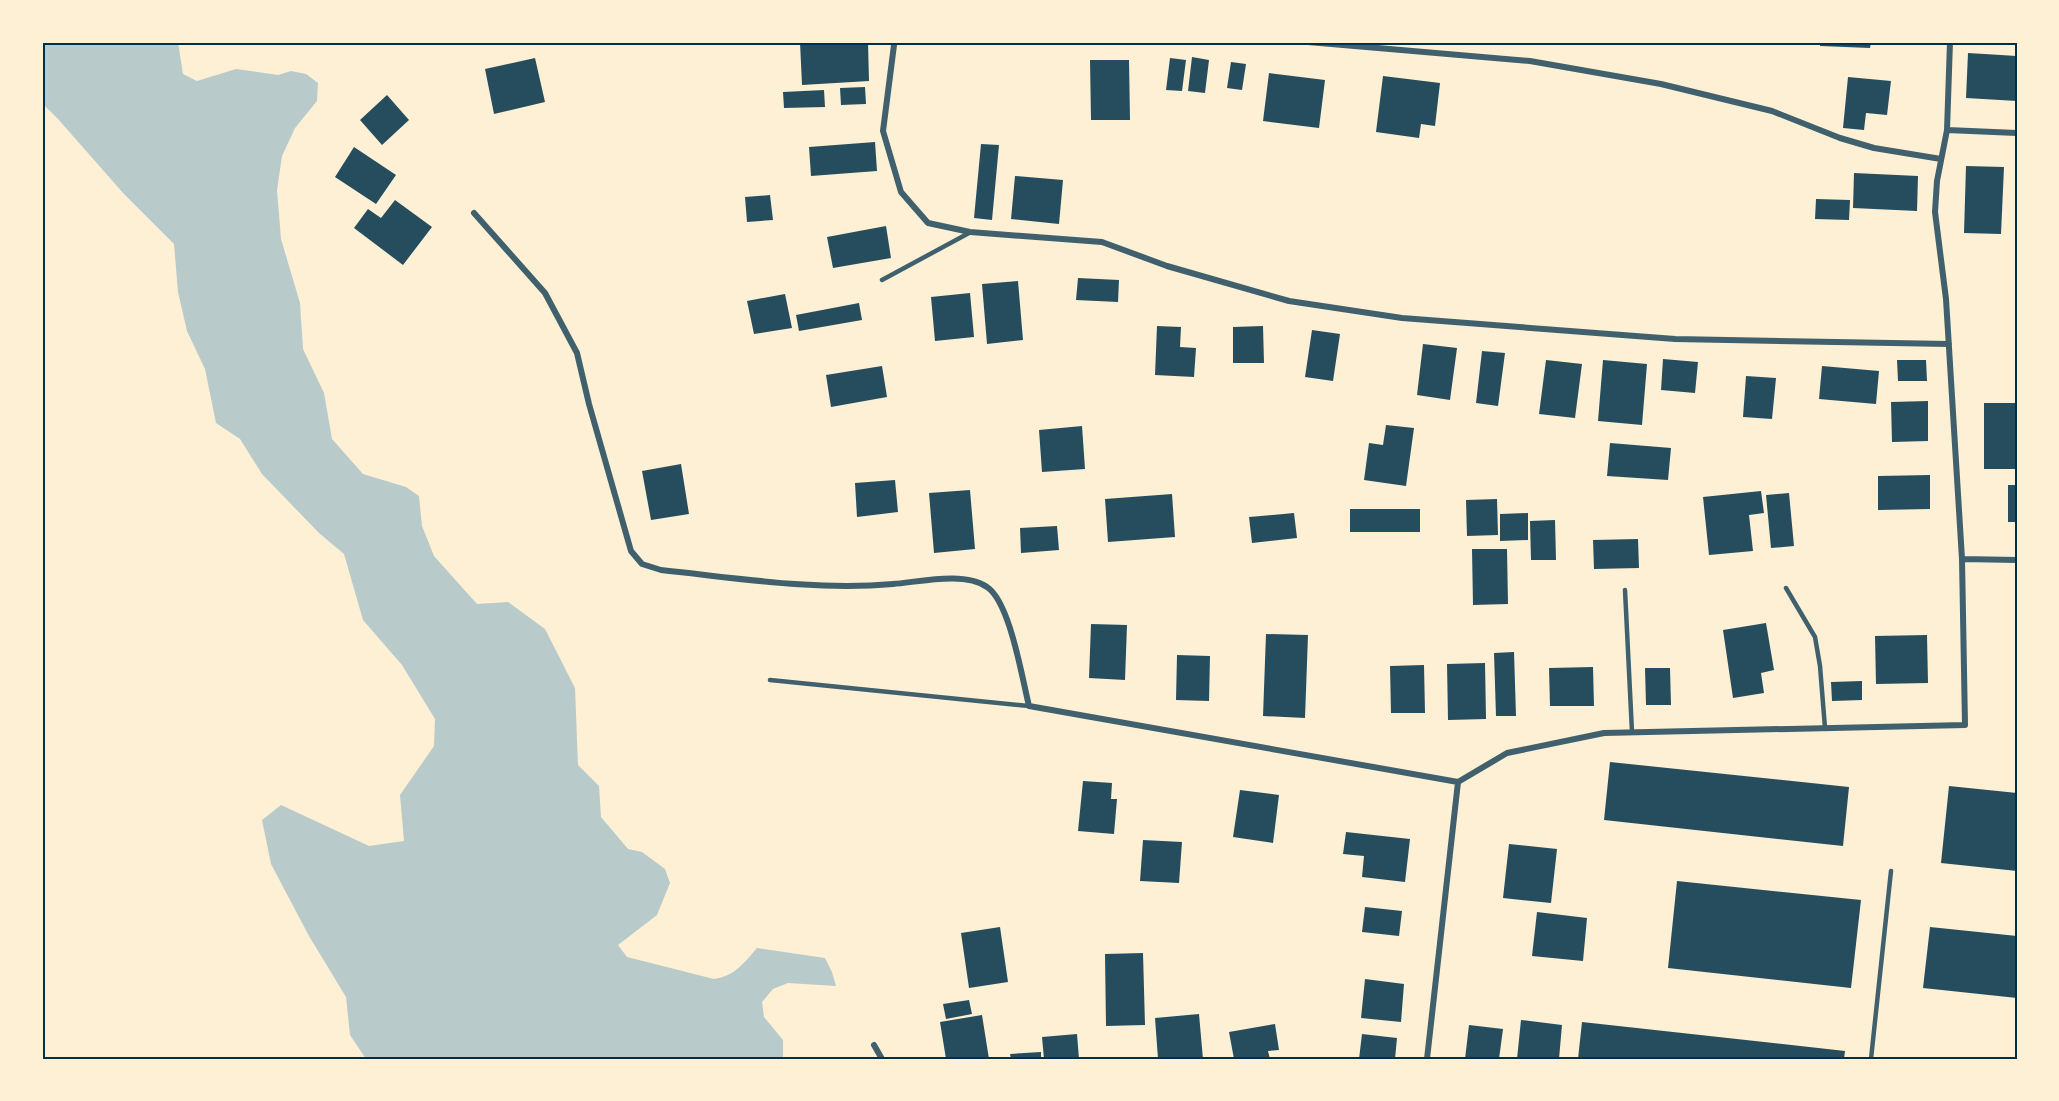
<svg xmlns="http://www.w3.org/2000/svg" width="2059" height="1101" font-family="Montserrat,sans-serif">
<rect width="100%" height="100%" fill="#fdf0d5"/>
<path fill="#b9caca" d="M 42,42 L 178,42 L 183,74 L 197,81 L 236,69 L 278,75 L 291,71 L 306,74 L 318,83 L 317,101 L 295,128 L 282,156 L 277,190 L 281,239 L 300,303 L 303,349 L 324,393 L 332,439 L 363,474 L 406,487 L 419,496 L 422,526 L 434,556 L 477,604 L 508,602 L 545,629 L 575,688 L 578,765 L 599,786 L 601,817 L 628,849 L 642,852 L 665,869 L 670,883 L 657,915 L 618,945 L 627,957 L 714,979 C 735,976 744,963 757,948 L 825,958 L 832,972 L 836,986 L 788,983 L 773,989 L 762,1002 L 764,1017 L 783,1040 L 783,1059 L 366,1059 L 350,1035 L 346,997 L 309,936 L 271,864 L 262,820 L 281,805 L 369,846 L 404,841 L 400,795 L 434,746 L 435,719 L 402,665 L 363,620 L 344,554 L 319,533 L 262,474 L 240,439 L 216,423 L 205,369 L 187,331 L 178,292 L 174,244 L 124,194 L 58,119 L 42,103 Z"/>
<path fill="#264d5e" d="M 800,42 L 868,42 L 869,81 L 802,85 Z
M 1820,42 L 1871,42 L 1870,48 L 1820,46 Z
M 1968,53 L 2017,56 L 2017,101 L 1966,98 Z
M 1192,57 L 1209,60 L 1205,93 L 1188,91 Z
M 535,58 L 545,102 L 494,114 L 485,69 Z
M 1170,58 L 1186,60 L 1182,91 L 1166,90 Z
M 1090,60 L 1129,60 L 1130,120 L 1091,120 Z
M 1231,62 L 1246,64 L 1242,90 L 1227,88 Z
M 1269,73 L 1325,80 L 1319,128 L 1263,121 Z
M 1383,76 L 1440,83 L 1435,126 L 1421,124 L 1419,138 L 1376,132 Z
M 1848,77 L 1891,81 L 1887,115 L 1866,113 L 1864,130 L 1843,128 Z
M 865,87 L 866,104 L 841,105 L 840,88 Z
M 824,90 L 825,107 L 784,108 L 783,92 Z
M 387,95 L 409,120 L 382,145 L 360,120 Z
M 875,142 L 877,171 L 811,176 L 809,147 Z
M 981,144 L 999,145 L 992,220 L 974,218 Z
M 354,147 L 396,175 L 376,204 L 335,177 Z
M 1966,166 L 2004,167 L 2001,234 L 1964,233 Z
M 1854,173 L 1918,176 L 1917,211 L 1853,208 Z
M 1015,176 L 1063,180 L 1059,224 L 1011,219 Z
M 770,195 L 773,220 L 747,222 L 745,197 Z
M 1816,199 L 1850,200 L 1849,220 L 1815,219 Z
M 395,200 L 432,227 L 403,265 L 354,228 L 368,209 L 381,218 Z
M 886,226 L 891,258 L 833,268 L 827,237 Z
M 1078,278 L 1119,280 L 1118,302 L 1076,300 Z
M 1018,281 L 1023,340 L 987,344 L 982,284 Z
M 970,293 L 974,337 L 935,341 L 931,297 Z
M 785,294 L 792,328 L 754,334 L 747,301 Z
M 859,303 L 862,320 L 799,331 L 796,315 Z
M 1157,326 L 1181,327 L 1180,347 L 1196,348 L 1194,377 L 1155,375 Z
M 1263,326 L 1264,363 L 1233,363 L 1233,327 Z
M 1312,330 L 1340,334 L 1333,381 L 1305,377 Z
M 1423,344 L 1457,348 L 1450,400 L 1417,395 Z
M 1482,351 L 1505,353 L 1498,406 L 1476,403 Z
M 1663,359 L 1698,362 L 1695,393 L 1661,390 Z
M 1546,360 L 1582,364 L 1575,418 L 1539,414 Z
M 1603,360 L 1647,364 L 1642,425 L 1598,421 Z
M 1897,360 L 1926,360 L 1927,381 L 1898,381 Z
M 882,366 L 887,397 L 831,407 L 826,375 Z
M 1822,366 L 1879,371 L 1876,404 L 1819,399 Z
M 1746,376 L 1776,378 L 1772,419 L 1743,417 Z
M 1928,401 L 1928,441 L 1892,442 L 1891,402 Z
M 1984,403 L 2017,403 L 2017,469 L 1984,469 Z
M 1386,425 L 1414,428 L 1406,486 L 1364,480 L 1369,443 L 1383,445 Z
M 1082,426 L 1085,469 L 1042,472 L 1039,430 Z
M 1610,443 L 1671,448 L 1668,480 L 1607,476 Z
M 681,464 L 689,514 L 651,520 L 642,471 Z
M 1930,475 L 1930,509 L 1878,510 L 1878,476 Z
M 895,480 L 898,512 L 857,517 L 855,483 Z
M 2008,485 L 2017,485 L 2017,522 L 2008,522 Z
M 970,490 L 975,549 L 934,553 L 929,493 Z
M 1761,491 L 1764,513 L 1749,515 L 1753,551 L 1709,555 L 1703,497 Z
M 1789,493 L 1794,546 L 1771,548 L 1766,495 Z
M 1172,494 L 1175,537 L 1108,542 L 1105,499 Z
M 1497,499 L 1498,535 L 1467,536 L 1466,500 Z
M 1350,509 L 1420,509 L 1420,532 L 1350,532 Z
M 1294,513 L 1297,538 L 1252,543 L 1249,517 Z
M 1528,513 L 1528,540 L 1500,541 L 1500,514 Z
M 1555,520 L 1556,560 L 1531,560 L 1530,521 Z
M 1057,526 L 1059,550 L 1021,553 L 1020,528 Z
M 1638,539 L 1639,568 L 1594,569 L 1593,540 Z
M 1472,549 L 1507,549 L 1508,604 L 1473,605 Z
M 1766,623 L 1774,670 L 1761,673 L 1764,693 L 1733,698 L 1723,630 Z
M 1091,624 L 1127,625 L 1125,680 L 1089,678 Z
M 1266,634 L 1308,635 L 1305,718 L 1263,716 Z
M 1927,635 L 1928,683 L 1876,684 L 1875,636 Z
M 1514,652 L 1516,716 L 1496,716 L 1494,653 Z
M 1177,655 L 1210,656 L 1209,701 L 1176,700 Z
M 1485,663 L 1486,719 L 1448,720 L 1447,664 Z
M 1424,665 L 1425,713 L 1391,713 L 1390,666 Z
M 1593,667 L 1594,706 L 1550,706 L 1549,668 Z
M 1645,668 L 1670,668 L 1671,705 L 1646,705 Z
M 1862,681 L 1862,700 L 1832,701 L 1831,682 Z
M 1610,762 L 1849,787 L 1843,846 L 1604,820 Z
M 1083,781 L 1112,783 L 1111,799 L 1117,799 L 1114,834 L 1078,831 Z
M 1949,786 L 2017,793 L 2017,871 L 1941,863 Z
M 1240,790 L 1279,795 L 1273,843 L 1233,837 Z
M 1346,832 L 1410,839 L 1405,882 L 1362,877 L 1364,856 L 1343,854 Z
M 1143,840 L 1182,842 L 1179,883 L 1140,881 Z
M 1509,844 L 1557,849 L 1551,903 L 1503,898 Z
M 1677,881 L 1861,900 L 1851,988 L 1668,968 Z
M 1365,907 L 1402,911 L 1399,936 L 1362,932 Z
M 1537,912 L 1587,918 L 1583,961 L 1532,956 Z
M 1000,927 L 1008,982 L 969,988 L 961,933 Z
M 1930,927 L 2017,936 L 2017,998 L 1923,988 Z
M 1143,953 L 1145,1025 L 1106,1026 L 1105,954 Z
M 1365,979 L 1404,984 L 1401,1022 L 1361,1018 Z
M 969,1000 L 972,1014 L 946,1019 L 943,1004 Z
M 1199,1014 L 1203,1059 L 1158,1059 L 1155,1018 Z
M 982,1015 L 989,1059 L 946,1059 L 940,1022 Z
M 1521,1020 L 1562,1025 L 1559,1059 L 1517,1059 Z
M 1582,1022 L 1845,1051 L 1844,1059 L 1578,1059 Z
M 1275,1024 L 1279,1050 L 1268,1051 L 1270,1059 L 1234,1059 L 1229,1032 Z
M 1469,1025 L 1503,1029 L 1499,1059 L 1465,1059 Z
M 1077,1034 L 1079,1059 L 1044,1059 L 1042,1037 Z
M 1362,1034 L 1397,1038 L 1395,1059 L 1359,1059 Z
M 1041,1052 L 1041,1059 L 1011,1059 L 1010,1054 Z"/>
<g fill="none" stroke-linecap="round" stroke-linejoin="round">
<path stroke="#3f606c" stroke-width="4.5" d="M 882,280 L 969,233
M 1786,588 L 1815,637 L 1820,666 L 1825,728
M 1625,590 L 1632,732
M 770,680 L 1029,706
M 1871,1059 L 1891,871"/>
<path stroke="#3f606c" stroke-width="6" d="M 1308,42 L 1530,61 L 1661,84 L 1772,111 L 1840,138 L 1874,148 L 1941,159
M 894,45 L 883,131 L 901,192 L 928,223 L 970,232 L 1102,242 L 1167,266 L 1289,301 L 1402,318 L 1675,339 L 1949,344
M 1947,130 L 2017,133
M 474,213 L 545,293 L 577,353 L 589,404 L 631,551 L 642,564 L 661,570 C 737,578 816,591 893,584 C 919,582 965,571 987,587 C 1010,602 1022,678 1029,706 L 1458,782 L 1507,753 L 1604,733 L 1965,725 L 1962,559 L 1946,299 L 1935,212 L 1937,181 L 1947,130 L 1950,42
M 1962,559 L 2017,560
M 874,1045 L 882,1059
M 1427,1059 L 1458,782"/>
</g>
<rect width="2059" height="1101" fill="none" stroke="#fdf0d5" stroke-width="87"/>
<rect x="44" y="44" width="1972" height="1014" fill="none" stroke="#003049" stroke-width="2"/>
</svg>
